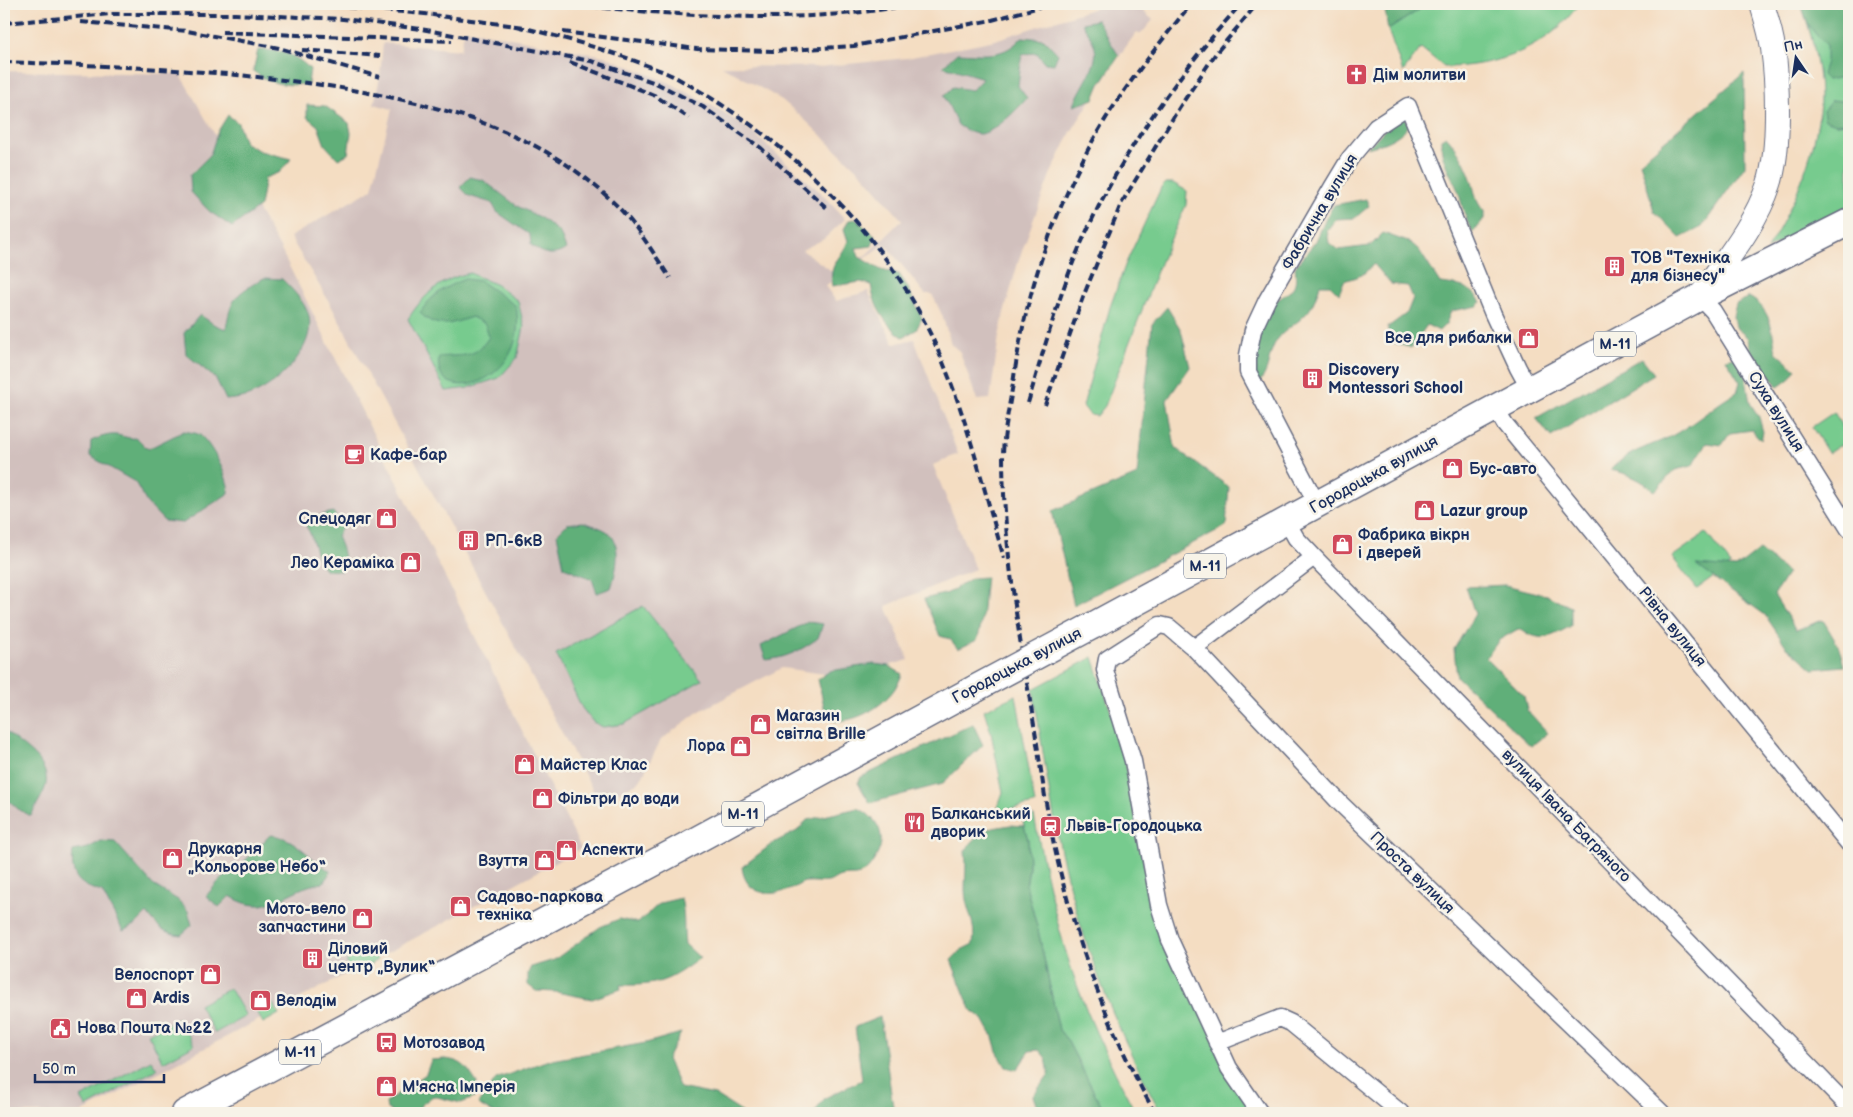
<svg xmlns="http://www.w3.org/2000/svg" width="1853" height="1117" font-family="'Balsamiq Sans',sans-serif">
<rect width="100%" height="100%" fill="#f7f3e8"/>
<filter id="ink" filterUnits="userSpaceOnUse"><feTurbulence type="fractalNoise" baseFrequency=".02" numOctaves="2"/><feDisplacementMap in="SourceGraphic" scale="10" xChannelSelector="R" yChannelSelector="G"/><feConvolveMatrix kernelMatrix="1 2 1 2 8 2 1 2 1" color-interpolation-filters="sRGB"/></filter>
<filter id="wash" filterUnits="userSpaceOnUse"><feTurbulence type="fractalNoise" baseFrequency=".0096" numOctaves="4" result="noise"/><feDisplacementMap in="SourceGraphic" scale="20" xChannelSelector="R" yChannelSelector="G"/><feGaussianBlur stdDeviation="1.12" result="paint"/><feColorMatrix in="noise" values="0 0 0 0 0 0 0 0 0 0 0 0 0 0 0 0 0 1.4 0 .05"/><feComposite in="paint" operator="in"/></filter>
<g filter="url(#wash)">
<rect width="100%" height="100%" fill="#f4ddc2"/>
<path fill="#d1c0bd" d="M 1108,4 L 1139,4 L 1144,12 L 1153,20 L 1141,34 L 1137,32 L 1133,37 L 1117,59 L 1071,132 L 1050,175 L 1019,259 L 1006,306 L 999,336 L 990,399 L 977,400 L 960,352 L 951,344 L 942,315 L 932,294 L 925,294 L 885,244 L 825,286 L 836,301 L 868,291 L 894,344 L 914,339 L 958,454 L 933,465 L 975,569 L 886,606 L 909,660 L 846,677 L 782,668 L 698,712 L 661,740 L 640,781 L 600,803 L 327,298 L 290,237 L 372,189 L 392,109 L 374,104 L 380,77 L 383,43 L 460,50 L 465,29 L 604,56 L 670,83 L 723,112 L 753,133 L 821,193 L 845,219 L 824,239 L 802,250 L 836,274 L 867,254 L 902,220 L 865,177 L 805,120 L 782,100 L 722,66 L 819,67 L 907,58 L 995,40 Z
M 4,71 L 180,74 L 280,248 L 581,848 L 436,927 L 81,1113 L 4,1113 Z"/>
<path fill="#77cb8e" stroke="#497d76" d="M 1428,4 L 1581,4 C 1572,11 1566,22 1557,29 C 1525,56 1484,67 1444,67 L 1421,48 L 1403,72 L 1388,30 Z
M 1801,4 L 1849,4 L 1849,207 L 1767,249 C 1794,208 1821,142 1820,94 C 1819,63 1811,32 1801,4 Z
M 1166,183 L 1173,183 L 1187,191 L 1186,205 L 1161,261 L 1105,406 L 1097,416 L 1090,415 L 1083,406 L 1110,307 L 1126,263 L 1161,188 Z
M 470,273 L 497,285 L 518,301 L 524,327 L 517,358 L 499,378 L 468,388 L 446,391 L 408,319 C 424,294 441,279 470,273 Z
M 1834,412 L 1849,440 L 1828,453 L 1812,427 Z
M 1706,533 L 1731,565 L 1697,589 L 1672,557 Z
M 643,606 L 702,680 L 624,724 L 603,727 L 593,722 L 582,708 L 556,654 Z
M 1093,657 L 1123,749 L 1150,897 L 1252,1113 L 1161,1113 C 1120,1037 1087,957 1066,873 C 1051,812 1043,750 1033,689 Z
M 1016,695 L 1035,804 L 996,812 L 1003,792 L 991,733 L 984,710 Z
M 1032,816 L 1034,816 C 1043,861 1052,905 1065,949 C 1082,1006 1108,1061 1136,1113 L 1105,1113 L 1067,1040 L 1059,1030 L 1038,930 L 1026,886 L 1029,867 L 1028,840 L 1023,822 Z
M 370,947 L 378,960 L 350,975 L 347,969 L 347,960 Z
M 230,988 L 246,1016 L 215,1033 L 199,1005 Z
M 271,1001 L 279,1014 L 263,1023 L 255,1009 Z
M 179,1018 L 194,1045 L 163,1062 L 148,1034 Z
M 151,1060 L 157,1069 L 87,1107 L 81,1098 Z"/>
<path fill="#61af79" stroke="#3e6f6c" d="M 1384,4 L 1428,4 L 1388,30 Z
M 1802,4 L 1849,4 L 1849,76 L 1827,80 L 1822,75 L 1826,61 L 1826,44 C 1812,32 1805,22 1802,4 Z
M 1097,20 L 1119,56 L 1100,84 L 1094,99 L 1074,106 C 1079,88 1099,67 1095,48 C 1093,39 1086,30 1082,23 Z
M 1022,37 L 1044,39 L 1058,54 L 1054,64 L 1045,63 L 1037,53 L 1022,54 L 1018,86 L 1027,98 C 1019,108 994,133 980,134 C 972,134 964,129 958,125 L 944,96 L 953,87 L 972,90 L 983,78 L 943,66 L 957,53 C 983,54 1004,59 1022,37 Z
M 258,50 C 280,50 294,53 310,69 L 308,84 C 286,86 271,85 253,71 Z
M 1744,73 L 1745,166 L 1702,227 L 1680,238 L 1654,211 L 1640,162 Z
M 1832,100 L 1842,101 L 1849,105 L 1849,123 L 1836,124 L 1825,120 L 1823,111 Z
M 307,105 L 325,106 L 349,123 L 351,133 L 348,154 L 338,159 L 325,145 L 318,126 L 307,117 Z
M 1401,113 L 1409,125 C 1398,139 1383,144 1367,148 Z
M 228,115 L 238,123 L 245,143 L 260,151 L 291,159 L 280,172 L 265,178 L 260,206 L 232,227 L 209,211 L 191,192 L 190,175 L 210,155 L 218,131 Z
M 1446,136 C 1458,149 1467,165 1472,182 C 1476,195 1475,201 1484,211 L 1484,219 L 1473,232 C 1464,219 1463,206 1458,191 C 1451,173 1440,160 1441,139 Z
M 470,177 L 483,180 L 517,206 L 541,218 L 560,233 L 566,249 C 553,258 543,254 531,245 L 530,235 L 497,212 L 492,203 L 469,196 L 460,187 Z
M 1366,199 L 1369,206 L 1355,218 L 1336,219 L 1327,230 L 1329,243 L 1338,250 L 1370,246 L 1383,233 L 1411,243 L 1419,250 L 1440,283 C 1458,285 1471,286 1481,302 L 1478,306 L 1451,311 L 1446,324 L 1439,331 L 1427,325 L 1411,348 L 1388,341 L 1388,327 L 1407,313 L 1413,298 L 1408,286 L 1391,284 L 1374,264 L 1362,275 L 1344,281 L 1339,294 L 1330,285 L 1320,285 C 1316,296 1313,308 1304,316 C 1294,326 1281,331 1274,345 C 1266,363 1271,369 1256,387 C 1255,376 1249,345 1253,336 C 1256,329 1270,305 1276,301 C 1292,290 1298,289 1295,267 L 1316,241 L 1327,216 L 1334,205 Z
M 856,219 L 875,236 L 872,246 L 856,248 L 859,257 L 881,270 L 899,274 L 907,286 L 922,318 L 916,330 L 903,337 C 885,325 874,306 871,285 L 861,282 L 832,286 C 829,262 840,261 848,241 L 844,229 L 849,220 Z
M 264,278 L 282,279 C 291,288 306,303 309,316 C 316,349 276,388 245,397 C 239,399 232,399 226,400 L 216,379 L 186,354 L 184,333 L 200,315 L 215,325 L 226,329 C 231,297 236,294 264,278 Z
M 465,279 L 480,281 L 516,306 C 531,386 431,409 439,357 C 463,354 474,360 489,337 L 485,324 L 472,317 C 451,324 437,330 420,313 C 432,294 445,287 465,279 Z
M 1749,297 C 1771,309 1772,329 1776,352 L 1796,369 L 1788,380 L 1778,387 L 1751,350 L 1747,337 L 1735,327 L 1733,316 L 1736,304 Z
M 1167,307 L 1181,330 L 1190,367 L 1167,400 L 1175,448 L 1229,487 L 1226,526 L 1074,605 L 1052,511 L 1137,475 L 1152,324 Z
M 1734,357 L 1744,367 L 1750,403 L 1759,417 L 1763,432 L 1761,440 L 1752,430 L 1730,433 L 1722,445 L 1707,443 L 1692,466 L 1675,470 L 1655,491 C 1641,480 1628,473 1610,470 C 1631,448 1653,447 1677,433 C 1698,421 1716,404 1737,392 L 1740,382 L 1726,359 Z
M 1642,358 L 1654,374 L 1551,437 L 1536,418 Z
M 184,431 C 189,432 197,433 200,435 C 212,445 229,478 229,493 L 183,523 L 164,521 L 147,503 L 135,482 L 90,456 L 91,441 C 98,438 108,434 116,435 C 124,436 128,439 137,438 L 148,449 Z
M 333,512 L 343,526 L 337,536 C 342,549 347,558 341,571 L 326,570 C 313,556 316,541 306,526 L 310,518 Z
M 583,522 C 591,525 601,527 608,532 C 623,544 616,573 611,588 L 597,593 L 592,579 L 564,567 L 557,534 L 567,524 Z
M 1759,550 L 1788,573 L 1774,595 L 1796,630 L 1823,620 L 1839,647 L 1844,666 L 1813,669 L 1786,646 L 1765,615 L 1696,565 L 1736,568 Z
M 986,577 C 983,598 984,620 977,640 L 958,649 L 950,639 L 940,636 L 924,599 L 948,593 L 972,578 Z
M 1505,585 L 1546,595 L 1571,607 L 1571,626 C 1547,639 1543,642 1518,629 L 1499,640 L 1486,658 L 1524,696 L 1527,710 L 1548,733 L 1531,746 L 1457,677 L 1454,649 L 1475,614 L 1466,587 Z
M 808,622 L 823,624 L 818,638 C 802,650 786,658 766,660 L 761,646 Z
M 874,664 L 889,666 L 902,674 C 894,700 862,722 834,721 L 825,711 L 818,679 L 830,671 Z
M 973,724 L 983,745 L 942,784 L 870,803 L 858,783 L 861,777 Z
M 4,730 C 20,746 56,763 44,791 C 40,800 35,807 31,816 L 18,809 L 4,796 Z
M 858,808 C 878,818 888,836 876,857 C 873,862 869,869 864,872 C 856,877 851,874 842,876 C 837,876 833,881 828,882 C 821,883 813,881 805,882 C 800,883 796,887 791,889 C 769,898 745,894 742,867 L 773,843 L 797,831 L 807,820 Z
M 1010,825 L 1024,826 L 1028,840 L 1029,867 L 1026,886 L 1038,930 L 1059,1030 L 1067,1040 L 1105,1113 L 1039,1113 L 1033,1096 L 1049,1074 L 1046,1058 L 1039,1050 L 1029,1051 L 1017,1070 L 1006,1067 L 997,1051 L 993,1037 L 983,1019 L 972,1011 L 966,998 L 951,960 L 961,950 L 973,944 C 977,922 965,910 965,890 C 965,877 967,865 965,851 L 982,830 Z
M 270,835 C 298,837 307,859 331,871 L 323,883 C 284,887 271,921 230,896 L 219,907 L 206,896 L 220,880 L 237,869 Z
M 101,841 L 115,842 L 153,885 L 178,900 L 188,911 L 192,925 L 181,935 C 164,933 157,927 147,913 L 136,924 L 123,931 L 102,892 C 78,885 70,877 73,851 L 88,848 Z
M 681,898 C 685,914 683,928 685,944 L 700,958 C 669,981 659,986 620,985 L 621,989 L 592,999 L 556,992 L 536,991 L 528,985 L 528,973 L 531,967 L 554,960 L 600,927 L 619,919 L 638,923 L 660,903 Z
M 880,1017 L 894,1113 L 814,1113 L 825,1098 L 862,1080 L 855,1027 Z
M 681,1033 L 667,1059 L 680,1088 L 715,1095 L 743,1113 L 493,1113 L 478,1104 L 496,1079 L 546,1061 L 646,1043 Z
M 445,1059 C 464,1061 467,1068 477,1083 L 474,1098 L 461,1103 L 433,1096 L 421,1105 L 416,1113 L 394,1113 L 387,1109 L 386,1103 L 390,1099 L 426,1074 L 431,1060 Z"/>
</g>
<g filter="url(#ink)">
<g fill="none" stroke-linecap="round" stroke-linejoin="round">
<defs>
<path id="street" d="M 1700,297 L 1713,311 L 1849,529
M 1496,409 L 1505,424 L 1849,844
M 1318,506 L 1248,372 L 1248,355 L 1253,330 L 1267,300 L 1333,186 L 1350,158 L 1376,127 L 1408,106 L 1493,314 L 1518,368 L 1530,390
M 1287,522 L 1296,538 L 1314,557 L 1849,1107
M 1194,648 L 1314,557
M 1217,1043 L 1280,1018 L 1291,1023 L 1401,1113
M 1260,1113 L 1229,1068 L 1170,940 L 1159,905 L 1133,761 L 1105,670 L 1107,659 L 1160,625 L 1169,627 L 1194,648 L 1340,803 L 1662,1113"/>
<path id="secondary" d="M 1700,297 C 1725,261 1755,226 1769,184 C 1780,150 1778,84 1773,48 C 1771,33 1766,18 1762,4"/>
<path id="primary" d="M 1092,626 L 1700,297 L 1849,222
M 185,1113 L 678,850 L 976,688"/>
</defs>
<use href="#street" stroke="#676c81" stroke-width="19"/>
<use href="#secondary" stroke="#676c81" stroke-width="26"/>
<use href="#primary" stroke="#676c81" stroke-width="29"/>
<use href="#street" stroke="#fff" stroke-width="16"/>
<use href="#secondary" stroke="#fff" stroke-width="24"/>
<use href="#primary" stroke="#fff" stroke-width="26"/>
<path stroke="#1b2f5e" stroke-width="4" stroke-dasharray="8 4" stroke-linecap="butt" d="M 312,4 L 425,14 L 524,27
M 567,4 C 679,16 803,26 914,4
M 81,22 L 187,31 L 279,48 L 380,77
M 4,23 L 112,14 L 235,14 L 343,19 L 421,29 L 591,61 L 656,83 L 703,107 L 761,148 L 828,209
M 517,26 C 560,37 602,48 643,64 C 654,68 665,72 675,77 C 779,133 874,221 927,327 C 963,399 981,480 1004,558
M 222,32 L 452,41
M 563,32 L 697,49 L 772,51 L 854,46 L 992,20 L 1050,4
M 302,50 L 380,56
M 4,62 C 115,66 225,70 335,87 C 436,104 534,127 611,200 C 635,222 652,251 670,278
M 570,62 L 654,95 L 689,118
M 1028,403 C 1042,355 1056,306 1074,260 C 1113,165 1173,79 1241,4
M 1045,405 L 1083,297 L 1121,204 L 1179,108 L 1216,53 L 1257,4
M 1155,1113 C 1105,1025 1069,924 1050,825 C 1044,794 1040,762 1035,731 C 1020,640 1003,547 1003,454 C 1004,431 1009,407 1013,384 C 1025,294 1053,212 1097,133 C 1124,87 1158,45 1191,4"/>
<defs>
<path id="primary-bridge" d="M 976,688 L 1092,626"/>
</defs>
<use href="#primary-bridge" stroke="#676c81" stroke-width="29" stroke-linecap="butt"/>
<use href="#primary-bridge" stroke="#fff" stroke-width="26"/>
</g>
</g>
<defs>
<symbol id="church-square" viewBox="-11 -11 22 22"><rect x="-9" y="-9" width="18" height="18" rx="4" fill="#d1495b" stroke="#f7f3e8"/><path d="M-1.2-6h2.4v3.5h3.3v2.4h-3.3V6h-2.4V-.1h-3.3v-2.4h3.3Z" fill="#fff"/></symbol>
<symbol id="building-square" viewBox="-11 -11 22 22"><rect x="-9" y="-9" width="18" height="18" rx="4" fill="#d1495b" stroke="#f7f3e8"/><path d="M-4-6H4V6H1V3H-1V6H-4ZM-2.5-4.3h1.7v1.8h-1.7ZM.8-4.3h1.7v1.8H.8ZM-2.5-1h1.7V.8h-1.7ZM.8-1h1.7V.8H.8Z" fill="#fff"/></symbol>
<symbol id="shop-square" viewBox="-11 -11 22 22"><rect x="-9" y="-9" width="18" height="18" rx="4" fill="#d1495b" stroke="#f7f3e8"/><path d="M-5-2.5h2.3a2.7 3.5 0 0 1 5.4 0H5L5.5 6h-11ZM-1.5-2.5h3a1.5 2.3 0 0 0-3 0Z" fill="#fff"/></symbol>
<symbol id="cafe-square" viewBox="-11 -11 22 22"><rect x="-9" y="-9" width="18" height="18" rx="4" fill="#d1495b" stroke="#f7f3e8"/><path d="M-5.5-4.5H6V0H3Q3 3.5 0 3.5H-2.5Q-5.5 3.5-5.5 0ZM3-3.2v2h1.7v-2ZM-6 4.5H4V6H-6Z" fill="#fff"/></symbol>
<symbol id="restaurant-square" viewBox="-11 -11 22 22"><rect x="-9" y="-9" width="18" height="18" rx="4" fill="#d1495b" stroke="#f7f3e8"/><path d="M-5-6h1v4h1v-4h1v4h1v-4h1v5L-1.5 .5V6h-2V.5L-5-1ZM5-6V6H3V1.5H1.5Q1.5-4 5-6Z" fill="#fff"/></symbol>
<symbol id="station-square" viewBox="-11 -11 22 22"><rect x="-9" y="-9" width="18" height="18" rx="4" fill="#d1495b" stroke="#f7f3e8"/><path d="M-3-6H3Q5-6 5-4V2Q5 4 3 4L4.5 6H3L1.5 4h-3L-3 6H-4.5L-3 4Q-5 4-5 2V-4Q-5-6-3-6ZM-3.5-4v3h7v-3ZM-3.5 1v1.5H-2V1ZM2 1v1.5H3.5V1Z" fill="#fff"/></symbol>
<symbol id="civic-square" viewBox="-11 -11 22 22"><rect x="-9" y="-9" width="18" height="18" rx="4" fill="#d1495b" stroke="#f7f3e8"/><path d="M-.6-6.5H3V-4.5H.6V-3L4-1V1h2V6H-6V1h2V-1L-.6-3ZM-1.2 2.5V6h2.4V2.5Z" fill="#fff"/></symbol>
<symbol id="bus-square" viewBox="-11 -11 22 22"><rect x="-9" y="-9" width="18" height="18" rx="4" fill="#d1495b" stroke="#f7f3e8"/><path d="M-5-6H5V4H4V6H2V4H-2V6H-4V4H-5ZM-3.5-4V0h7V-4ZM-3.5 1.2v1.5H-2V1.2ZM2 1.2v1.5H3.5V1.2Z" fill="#fff"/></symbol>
</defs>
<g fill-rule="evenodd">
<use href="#church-square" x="1344" y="62" width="25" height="25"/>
<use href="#building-square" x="1602" y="254" width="25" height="25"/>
<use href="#shop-square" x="1516" y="326" width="25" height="25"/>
<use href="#building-square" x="1300" y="366" width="25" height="25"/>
<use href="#cafe-square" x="342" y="442" width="25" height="25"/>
<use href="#shop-square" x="1440" y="456" width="25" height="25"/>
<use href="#shop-square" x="1412" y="498" width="25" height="25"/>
<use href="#shop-square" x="374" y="506" width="25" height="25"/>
<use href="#building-square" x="456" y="528" width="25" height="25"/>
<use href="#shop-square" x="1330" y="532" width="25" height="25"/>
<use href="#shop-square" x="398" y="550" width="25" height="25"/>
<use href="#shop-square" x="748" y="712" width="25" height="25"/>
<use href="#shop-square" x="728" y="734" width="25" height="25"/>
<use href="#shop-square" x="512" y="752" width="25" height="25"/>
<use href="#shop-square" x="530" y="786" width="25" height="25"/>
<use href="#restaurant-square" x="902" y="810" width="25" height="25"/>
<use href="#station-square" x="1038" y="814" width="25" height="25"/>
<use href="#shop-square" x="554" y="838" width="25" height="25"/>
<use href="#shop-square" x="160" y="846" width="25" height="25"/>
<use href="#shop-square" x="532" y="848" width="25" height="25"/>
<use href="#shop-square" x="448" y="894" width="25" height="25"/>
<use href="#shop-square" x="350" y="906" width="25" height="25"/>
<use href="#building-square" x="300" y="946" width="25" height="25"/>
<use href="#shop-square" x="198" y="962" width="25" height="25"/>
<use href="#shop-square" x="124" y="986" width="25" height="25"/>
<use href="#shop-square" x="248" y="988" width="25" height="25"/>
<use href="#civic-square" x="48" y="1016" width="25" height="25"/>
<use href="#bus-square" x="374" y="1030" width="25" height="25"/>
<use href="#shop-square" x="374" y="1074" width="25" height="25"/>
</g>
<g text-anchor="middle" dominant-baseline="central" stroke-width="5" stroke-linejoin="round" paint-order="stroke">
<g fill="#f7f3e8" stroke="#5d6a87" stroke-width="1">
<rect x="1594" y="331.5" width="42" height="25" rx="4"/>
<rect x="1184" y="553.5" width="42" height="25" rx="4"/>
<rect x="722" y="801.5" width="42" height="25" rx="4"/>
<rect x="279" y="1039.5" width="42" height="25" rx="4"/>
</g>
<g font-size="15" font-weight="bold" fill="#1b2f5e">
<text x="1615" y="344">М-11</text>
<text x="1205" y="566">М-11</text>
<text x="743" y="814">М-11</text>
<text x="300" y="1052">М-11</text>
</g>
<g font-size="16" font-weight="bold" fill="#1b2f5e" stroke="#f7f3e8" text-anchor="start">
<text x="1373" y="75">Дім молитви</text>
<text x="1631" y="258">ТОВ "Техніка<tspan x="1631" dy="18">для бізнесу"</tspan></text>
<text x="1512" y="338" text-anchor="end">Все для рибалки</text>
<text x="1328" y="370">Discovery<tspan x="1328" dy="18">Montessori School</tspan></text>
<text x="370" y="455">Кафе-бар</text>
<text x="1469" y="469">Бус-авто</text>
<text x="1440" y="511">Lazur group</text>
<text x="371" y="519" text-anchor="end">Спецодяг</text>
<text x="1358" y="535">Фабрика вікрн<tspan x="1358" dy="18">і дверей</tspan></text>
<text x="485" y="541">РП-6кВ</text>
<text x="394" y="563" text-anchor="end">Лео Кераміка</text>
<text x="776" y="716">Магазин<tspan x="776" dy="18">світла Brille</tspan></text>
<text x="725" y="746" text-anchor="end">Лора</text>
<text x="540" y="765">Майстер Клас</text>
<text x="558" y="799">Фільтри до води</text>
<text x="931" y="814">Балканський<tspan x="931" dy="18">дворик</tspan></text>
<text x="1066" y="826">Львів-Городоцька</text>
<text x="188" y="849">Друкарня<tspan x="188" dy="18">„Кольорове Небо“</tspan></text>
<text x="582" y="850">Аспекти</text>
<text x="528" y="861" text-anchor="end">Взуття</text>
<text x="477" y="897">Садово-паркова<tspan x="477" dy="18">техніка</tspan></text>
<text x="346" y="909" text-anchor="end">Мото-вело<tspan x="346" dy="18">запчастини</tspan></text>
<text x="328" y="949">Діловий<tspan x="328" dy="18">центр „Вулик“</tspan></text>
<text x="194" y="975" text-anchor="end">Велоспорт</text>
<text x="153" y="998">Ardis</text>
<text x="276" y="1001">Велодім</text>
<text x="77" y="1028">Нова Пошта №22</text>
<text x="403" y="1043">Мотозавод</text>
<text x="402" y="1087">М'ясна Імперія</text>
</g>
<g font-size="16" fill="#1b2f5e" stroke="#f7f3e8">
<text transform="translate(1320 212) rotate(-59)">Фабрична вулиця</text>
<text transform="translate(1776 412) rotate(58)">Суха вулиця</text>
<text transform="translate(1374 475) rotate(-29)">Городоцька вулиця</text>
<text transform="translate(1672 627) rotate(51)">Рівна вулиця</text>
<text transform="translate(1017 666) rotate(-28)">Городоцька вулиця</text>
<text transform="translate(1566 816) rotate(46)">вулиця Івана Багряного</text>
<text transform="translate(1412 873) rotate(44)">Проста вулиця</text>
</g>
</g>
<rect width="1853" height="1117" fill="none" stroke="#f7f3e8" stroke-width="20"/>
<g transform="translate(1796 58) rotate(347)" stroke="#f7f3e8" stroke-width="4" paint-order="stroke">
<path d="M0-4L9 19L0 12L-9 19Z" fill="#1b2f5e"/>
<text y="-8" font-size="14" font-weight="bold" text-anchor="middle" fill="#1b2f5e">Пн</text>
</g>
<path d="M35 1074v8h129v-8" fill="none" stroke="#1b2f5e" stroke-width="2.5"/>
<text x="42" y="1074" font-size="15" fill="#1b2f5e" stroke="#f7f3e8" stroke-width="4" paint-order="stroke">50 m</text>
</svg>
